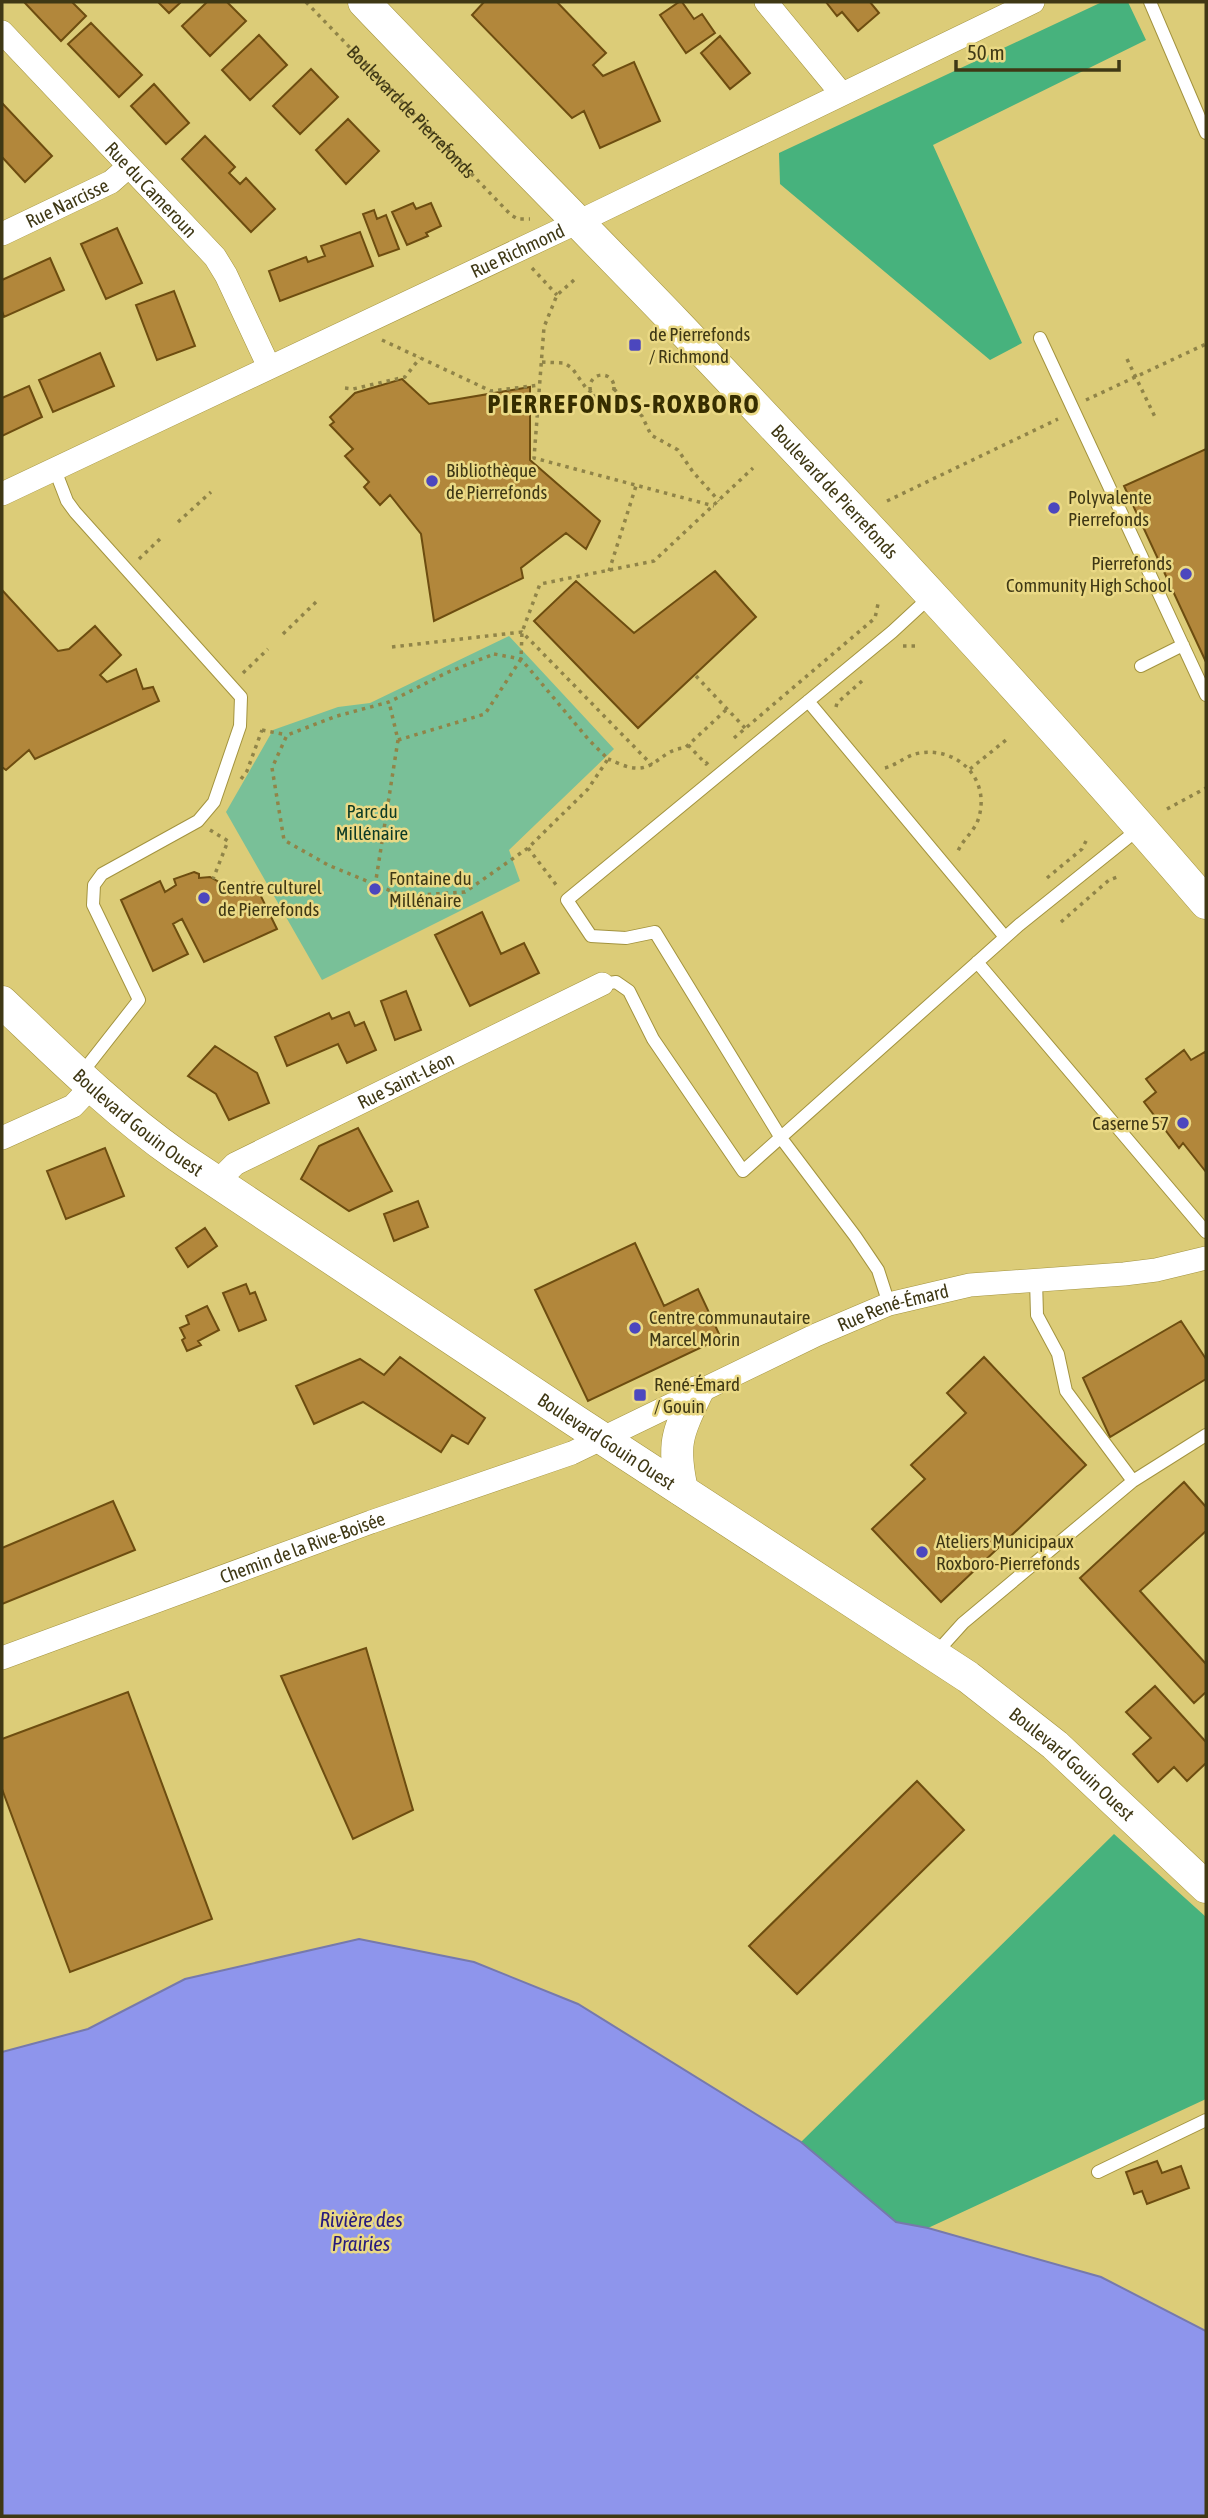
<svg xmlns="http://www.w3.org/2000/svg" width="1208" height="2518" font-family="'Asap Condensed',sans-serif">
<rect width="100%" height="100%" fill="#dccc78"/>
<path fill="#79c098" d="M 509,636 L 614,749 L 509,850 L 520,881 L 322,980 L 226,812 L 273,730 L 338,707 L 370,703 Z"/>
<path fill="#47b27d" d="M 1102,2 L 1128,2 L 1146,40 L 933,145 L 1022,343 L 990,360 L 780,184 L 779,153 Z
M 1114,1834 L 1206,1917 L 1206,2099 L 928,2228 L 896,2222 L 801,2142 Z"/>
<path fill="#8e95ec" stroke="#7679ac" stroke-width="2" d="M 359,1939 L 474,1962 L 578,2004 L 801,2142 L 896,2222 L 928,2228 L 1101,2277 L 1206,2331 L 1206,2516 L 2,2516 L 2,2052 L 88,2029 L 185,1979 Z"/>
<path fill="#b2873b" stroke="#6d4d10" stroke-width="2" d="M 24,2 L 72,2 L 86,16 L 61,41 Z
M 158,2 L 181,2 L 169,13 Z
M 207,2 L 227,2 L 246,21 L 210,56 L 182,26 Z
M 484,2 L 557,2 L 606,53 L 593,65 L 603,76 L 634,62 L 660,121 L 600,148 L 584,111 L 572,118 L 472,15 Z
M 679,2 L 682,2 L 694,19 L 702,14 L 715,33 L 686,53 L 660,15 Z
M 826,2 L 870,2 L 879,13 L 858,31 L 842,12 L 837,16 Z
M 91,23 L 142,75 L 119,97 L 68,44 Z
M 259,35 L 287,65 L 250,100 L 222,70 Z
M 720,36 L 750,73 L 730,89 L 701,53 Z
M 311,69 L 338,97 L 300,134 L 273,106 Z
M 154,84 L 189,123 L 166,144 L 131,106 Z
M 2,103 L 52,156 L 25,182 L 2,157 Z
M 348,119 L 379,151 L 346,184 L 316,150 Z
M 205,136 L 235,167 L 229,173 L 240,184 L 246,178 L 275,209 L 251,232 L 182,159 Z
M 413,203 L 416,209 L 431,203 L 441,226 L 426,233 L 428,236 L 407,245 L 392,212 Z
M 374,210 L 377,219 L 386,215 L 399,249 L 379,256 L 363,214 Z
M 117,228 L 142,283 L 106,299 L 81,244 Z
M 360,232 L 373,266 L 280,301 L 269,271 L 306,257 L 308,262 L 325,256 L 321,246 Z
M 50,258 L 64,290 L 4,317 L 2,311 L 2,280 Z
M 174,291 L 195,346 L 157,360 L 136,305 Z
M 100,353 L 114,386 L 53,412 L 39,380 Z
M 402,379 L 429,404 L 530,387 L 530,460 L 600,521 L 586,549 L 566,533 L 521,568 L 523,578 L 434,621 L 421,534 L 390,495 L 380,505 L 364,487 L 369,482 L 345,456 L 353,449 L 330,425 L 334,422 L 330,417 L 355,393 Z
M 29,386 L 42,417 L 2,436 L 2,398 Z
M 1206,449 L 1206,662 L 1124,486 Z
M 715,571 L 756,617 L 638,728 L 534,621 L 576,581 L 634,633 Z
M 2,590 L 58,651 L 69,649 L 95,626 L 121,655 L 100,675 L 107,682 L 136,669 L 143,689 L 153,687 L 159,701 L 35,759 L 29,750 L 6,770 L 2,767 Z
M 194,872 L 199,874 L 199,878 L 210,877 L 219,882 L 228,894 L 254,882 L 277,929 L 204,962 L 182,919 L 173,924 L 188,954 L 153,971 L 121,900 L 160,881 L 165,892 L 176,885 L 174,879 Z
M 482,912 L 501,954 L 524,943 L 539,973 L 470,1006 L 435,935 Z
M 406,991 L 421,1030 L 395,1040 L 381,1001 Z
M 349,1012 L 355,1026 L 364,1022 L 376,1050 L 347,1063 L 338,1044 L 287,1066 L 275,1037 L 329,1013 L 332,1019 Z
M 215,1046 L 257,1073 L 269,1103 L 229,1120 L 216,1094 L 188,1076 Z
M 1184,1050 L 1191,1060 L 1205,1052 L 1206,1054 L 1206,1172 L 1183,1143 L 1179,1148 L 1144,1102 L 1156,1092 L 1146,1079 Z
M 358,1128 L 392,1191 L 349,1211 L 301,1179 L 319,1146 Z
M 105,1148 L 124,1196 L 66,1219 L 47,1171 Z
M 418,1201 L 428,1227 L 394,1241 L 384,1214 Z
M 205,1228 L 217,1246 L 188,1267 L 176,1248 Z
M 635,1243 L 664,1306 L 698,1289 L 721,1338 L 588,1401 L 535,1290 Z
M 246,1284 L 250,1294 L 255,1292 L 266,1320 L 239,1331 L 223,1293 Z
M 207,1306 L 219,1330 L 198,1341 L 201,1345 L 187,1351 L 182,1340 L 185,1338 L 180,1328 L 189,1324 L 186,1316 Z
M 1181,1321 L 1206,1359 L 1206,1379 L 1110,1437 L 1083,1378 Z
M 400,1357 L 485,1418 L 468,1444 L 452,1435 L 441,1452 L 363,1402 L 314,1424 L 296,1386 L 360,1359 L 384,1375 Z
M 984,1357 L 1086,1465 L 941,1602 L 872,1529 L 925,1479 L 911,1465 L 966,1413 L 947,1393 Z
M 1184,1482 L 1206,1507 L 1206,1531 L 1140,1591 L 1206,1664 L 1206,1692 L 1194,1703 L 1080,1578 Z
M 113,1501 L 135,1550 L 2,1604 L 2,1548 Z
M 366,1648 L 413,1810 L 353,1839 L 281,1676 Z
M 1155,1686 L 1206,1742 L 1206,1763 L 1187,1781 L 1174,1767 L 1158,1782 L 1133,1754 L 1151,1738 L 1126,1712 Z
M 128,1692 L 212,1919 L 70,1972 L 2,1789 L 2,1739 Z
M 917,1781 L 964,1830 L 797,1994 L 749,1946 Z
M 1157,2161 L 1162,2173 L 1181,2166 L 1189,2188 L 1147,2204 L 1142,2191 L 1134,2194 L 1126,2172 Z"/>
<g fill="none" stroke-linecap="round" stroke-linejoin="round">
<defs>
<path id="lane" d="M 1150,2 L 1206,133
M 1040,338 L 1206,695
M 55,470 L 67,501 L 75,512 L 241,697 L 240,726 L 214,802 L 198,821 L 102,874 L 94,885 L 93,905 L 139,1000 L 81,1074
M 1141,666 L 1183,645
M 808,701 L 1005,937
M 977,962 L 1206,1232
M 602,984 L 616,982 L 629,991 L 653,1039 L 743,1171 L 1019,925 L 1141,827
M 1036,1280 L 1037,1315 L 1058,1354 L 1066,1391 L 1133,1481
M 889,1304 L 878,1270 L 855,1236 L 781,1138 L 655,932 L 626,938 L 591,936 L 567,900 L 892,632 L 931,596
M 935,1654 L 963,1623 L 1133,1481 L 1206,1435
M 1098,2172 L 1206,2120"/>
<g id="street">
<path d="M 766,2 L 841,93"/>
<path id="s2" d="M 2,32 L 215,257 L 226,275 L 269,367"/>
<path id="s3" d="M 2,234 L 111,182 L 128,167"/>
<path id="s4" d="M 2,494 L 578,222 L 1033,2"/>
<path d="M 2,1138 L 73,1106 L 91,1087"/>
<path id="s5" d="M 216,1183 L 235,1164 L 602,984"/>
<path id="s6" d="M 2,1658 L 371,1522 L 572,1453 L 816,1335 L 889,1304 L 970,1285 L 1124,1274 L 1156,1270 L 1206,1258"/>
</g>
<g id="secondary">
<path id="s7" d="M 364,2 C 467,110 572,215 675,322 C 856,512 1035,704 1206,903"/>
<path id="s8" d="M 2,1002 C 59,1056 114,1111 178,1156 L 574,1420 L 968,1677 L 1055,1745 L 1206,1887"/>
<path d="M 682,1490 C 672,1444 677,1434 697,1392"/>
</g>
</defs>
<use href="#lane" stroke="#a3933e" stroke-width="14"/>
<use href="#street" stroke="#a3933e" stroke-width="24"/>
<use href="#secondary" stroke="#a3933e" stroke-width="33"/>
<g stroke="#908448" stroke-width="3.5" stroke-dasharray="3.5 5" stroke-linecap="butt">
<path id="s1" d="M 306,2 L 511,215 L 518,219 L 530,219"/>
<path d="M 532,268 L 557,295"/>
<path d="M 574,280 L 557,295 L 544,327 L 534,458 L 714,506"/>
<path d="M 382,340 L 491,391 L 540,385"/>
<path d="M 1127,359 L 1155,417"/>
<path d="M 542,362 L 564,363 L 572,368 L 586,388 L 606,405 L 631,407 L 642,416 L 651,435 L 678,450 L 693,472 L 719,501"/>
<circle cx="602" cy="387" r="12"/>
<path d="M 345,388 L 353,389 L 405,377 L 420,358"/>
<path d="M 614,389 L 631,407"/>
<path d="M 1086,400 L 1206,344"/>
<path d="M 887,501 L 1058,419"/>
<path d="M 178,522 L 211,492"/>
<path d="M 139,559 L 162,537"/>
<path d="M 609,571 L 636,486"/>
<path d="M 283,634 L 316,602"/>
<path d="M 903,646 L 918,646"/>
<path d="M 392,647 L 522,632 L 652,765"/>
<path d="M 494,654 L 521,659 L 589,740 L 608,759 L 588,789 L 528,848 L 465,892 L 403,896 L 328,865 L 284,840 L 272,768 L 287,735 L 337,716 L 389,702 L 446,673 Z"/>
<path d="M 243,673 L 268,649"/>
<path d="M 696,676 L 745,728"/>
<path d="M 836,707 L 837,703 L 862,681"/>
<path d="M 262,730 L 287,735"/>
<path d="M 734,738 L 875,618 L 878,604"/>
<path d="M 398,740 L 485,714 L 521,659 L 522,632 L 540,584 L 654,561 L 753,468"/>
<path d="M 688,745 L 706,764 L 708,762"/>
<path d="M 608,759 C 616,762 627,768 635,768 C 656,770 662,749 685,748 L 727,709"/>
<path d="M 885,768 C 897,765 906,755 920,753 C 957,747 990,778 979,817 C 975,832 961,840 957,854"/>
<path d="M 970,769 L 1006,740"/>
<path d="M 241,779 L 247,771 L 262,730"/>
<path d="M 1167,809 L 1206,788"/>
<path d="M 210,830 L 228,841 L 213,879"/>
<path d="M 528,848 L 557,886"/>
<path d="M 1047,878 L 1082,849 L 1088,837"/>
<path d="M 375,886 L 398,740 L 389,702"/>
<path d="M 1061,922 L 1109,880 L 1120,876"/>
</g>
<use href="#lane" stroke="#fff" stroke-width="12"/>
<use href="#street" stroke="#fff" stroke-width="23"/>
<use href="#secondary" stroke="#fff" stroke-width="32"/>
</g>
<g fill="#4c47be" stroke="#ead985" stroke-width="2.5">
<rect x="628" y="338" width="14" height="14" rx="3.5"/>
<circle cx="432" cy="481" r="7"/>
<circle cx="1054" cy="508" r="7"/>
<circle cx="1186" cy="574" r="7"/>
<circle cx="375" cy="889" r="7"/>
<circle cx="204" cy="898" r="7"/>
<circle cx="1183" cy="1123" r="7"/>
<circle cx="635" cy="1328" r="7"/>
<rect x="633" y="1388" width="14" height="14" rx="3.5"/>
<circle cx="922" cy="1552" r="7"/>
</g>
<g text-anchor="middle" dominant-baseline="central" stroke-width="5" stroke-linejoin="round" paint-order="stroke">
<g font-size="19" fill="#3f3815" stroke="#ead985">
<text stroke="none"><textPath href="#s1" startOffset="152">Boulevard de Pierrefonds</textPath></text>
<text stroke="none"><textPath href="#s2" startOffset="217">Rue du Cameroun</textPath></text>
<text stroke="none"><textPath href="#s3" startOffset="72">Rue Narcisse</textPath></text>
<text stroke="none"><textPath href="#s4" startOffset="570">Rue Richmond</textPath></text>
<text stroke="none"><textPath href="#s7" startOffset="679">Boulevard de Pierrefonds</textPath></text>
<text stroke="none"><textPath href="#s5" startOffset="217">Rue Saint-Léon</textPath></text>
<text stroke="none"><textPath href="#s8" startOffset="182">Boulevard Gouin Ouest</textPath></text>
<text stroke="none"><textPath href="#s6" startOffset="959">Rue René-Émard</textPath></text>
<text stroke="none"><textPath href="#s8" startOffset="749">Boulevard Gouin Ouest</textPath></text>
<text stroke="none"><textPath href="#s6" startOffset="320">Chemin de la Rive-Boisée</textPath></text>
<text stroke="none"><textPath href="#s8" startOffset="1316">Boulevard Gouin Ouest</textPath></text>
</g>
<g font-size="19" fill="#3f3815" stroke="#ead985" text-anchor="start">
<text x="649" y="334">de Pierrefonds<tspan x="649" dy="22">/ Richmond</tspan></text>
<text x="446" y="470">Bibliothèque<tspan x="446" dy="22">de Pierrefonds</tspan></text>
<text x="1068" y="497">Polyvalente<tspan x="1068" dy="22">Pierrefonds</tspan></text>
<text x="1172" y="563" text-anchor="end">Pierrefonds<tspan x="1172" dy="22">Community High School</tspan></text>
<text x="389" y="878">Fontaine du<tspan x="389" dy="22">Millénaire</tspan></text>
<text x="218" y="887">Centre culturel<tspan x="218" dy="22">de Pierrefonds</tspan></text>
<text x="1169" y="1123" text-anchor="end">Caserne 57</text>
<text x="649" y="1317">Centre communautaire<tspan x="649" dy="22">Marcel Morin</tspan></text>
<text x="654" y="1384">René-Émard<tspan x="654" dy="22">/ Gouin</tspan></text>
<text x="936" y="1541">Ateliers Municipaux<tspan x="936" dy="22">Roxboro-Pierrefonds</tspan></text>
</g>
<g font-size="19" fill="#0d3a25" stroke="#ead985">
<text x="372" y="811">Parc du<tspan x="372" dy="22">Millénaire</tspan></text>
</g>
<g font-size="21" font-style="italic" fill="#271a7d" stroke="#ead985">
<text x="361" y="2219">Rivière des<tspan x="361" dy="24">Prairies</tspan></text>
</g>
<g font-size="26" font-weight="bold" letter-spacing="2" fill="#362d00" stroke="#ead985">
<text x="624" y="404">PIERREFONDS-ROXBORO</text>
</g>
</g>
<rect width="1208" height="2518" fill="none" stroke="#3f3815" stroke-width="7"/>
<path d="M956 60v10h163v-10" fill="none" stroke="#3f3815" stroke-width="3.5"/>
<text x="967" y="60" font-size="21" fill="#3f3815" stroke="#ead985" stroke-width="5" paint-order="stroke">50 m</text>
</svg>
